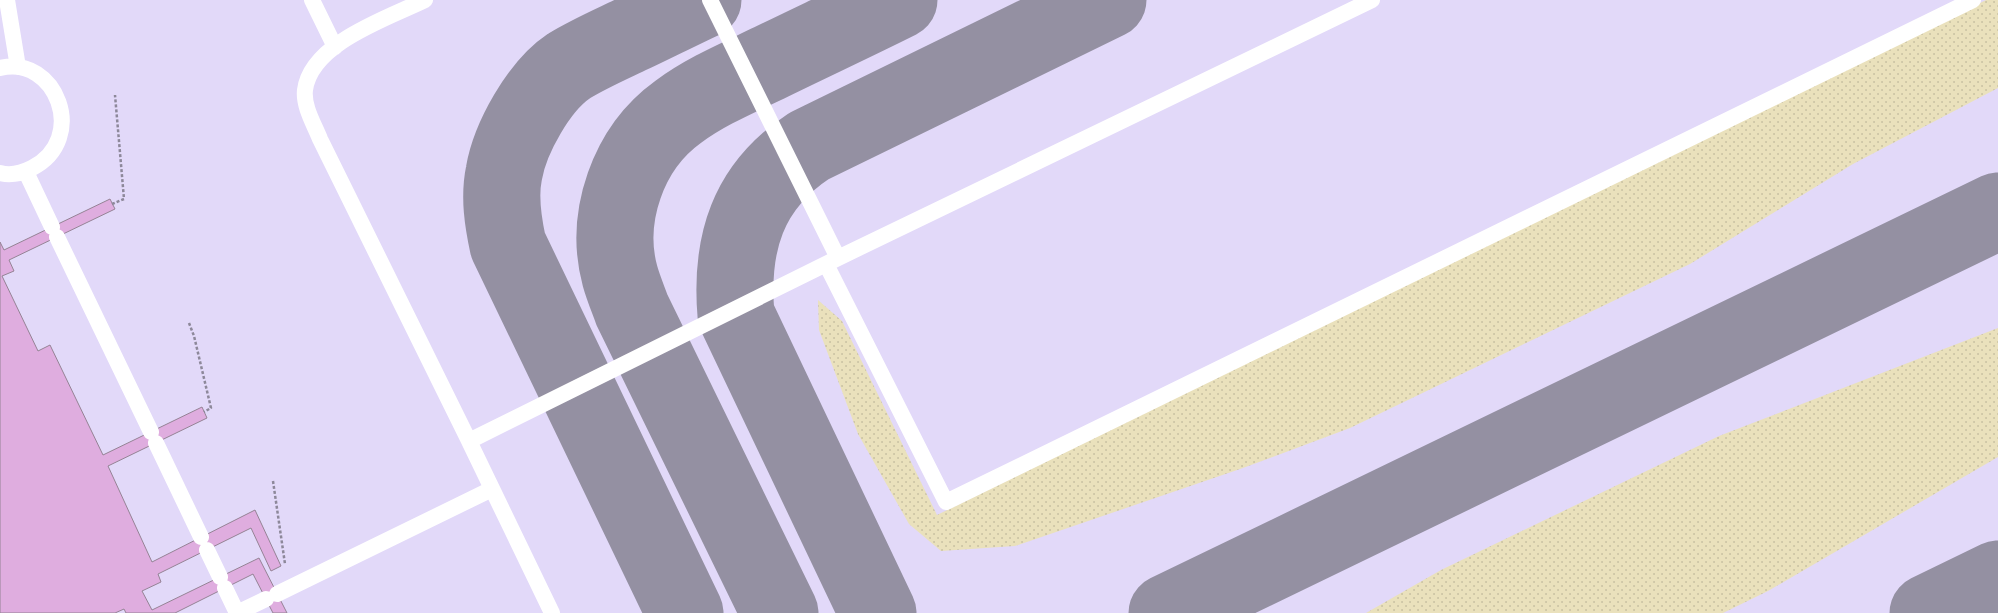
<svg xmlns="http://www.w3.org/2000/svg" width="1998" height="613" font-family="Raleway,sans-serif">
<defs>
<pattern id="sand-dots" width="8" height="8" patternUnits="userSpaceOnUse"><rect width="8" height="8" fill="#eae1bc"/><path d="M2 2h.1M6 6h.1" fill="none" stroke="#c9c1a2" stroke-width="1.8" stroke-linecap="round"/></pattern>
</defs>
<rect width="100%" height="100%" fill="#ece6ff"/>
<path fill="#e2d9f9" d="M 0,0 L 1998,0 L 1998,613 L 0,613 Z"/>
<path fill="url(#sand-dots)" d="M 1986,0 L 1998,0 L 1998,88 L 1853,164 L 1690,264 L 1350,428 L 1243,468 L 1015,546 L 941,551 L 909,524 L 858,434 L 819,330 L 818,300 L 842,321 L 937,515 Z
M 1998,328 L 1998,457 L 1768,591 L 1723,613 L 1366,613 L 1441,570 L 1719,436 Z"/>
<g fill="none" stroke-linecap="round" stroke-linejoin="round">
<path stroke="#9490a2" stroke-width="77" d="M 685,613 L 508,245 C 503,222 499,197 504,173 C 510,138 539,86 569,66 C 587,55 607,46 626,37 C 652,25 677,12 703,0
M 780,613 L 632,310 C 628,299 623,287 620,276 C 604,217 628,148 678,112 C 706,91 740,77 771,62 C 814,41 857,21 899,0
M 878,613 L 736,315 C 730,244 747,187 809,146 L 1108,0
M 1167,613 L 1998,211
M 1928,613 L 1998,579"/>
</g>
<path fill="#dfaddf" stroke="#958395" d="M 110,199 L 115,209 L 9,260 L 14,271 L 2,276 L 38,351 L 50,345 L 103,455 L 202,407 L 207,418 L 108,466 L 152,562 L 255,510 L 281,566 L 271,571 L 251,528 L 158,574 L 161,582 L 142,591 L 152,610 L 259,558 L 287,613 L 273,613 L 253,574 L 175,613 L 126,613 L 124,609 L 115,613 L 0,613 L 0,242 L 4,250 Z"/>
<g fill="none" stroke-linecap="round" stroke-linejoin="round">
<path stroke="#8d889a" stroke-width="2.5" stroke-dasharray="3 2" stroke-linecap="butt" d="M 112,204 L 124,199 L 115,95
M 189,323 L 194,336 L 211,408 L 204,412
M 273,481 L 285,564"/>
<path stroke="#fff" stroke-width="16" d="M 7,0 L 18,67
M 312,0 L 335,47
M 425,0 C 388,18 311,43 305,90 C 303,106 314,124 320,139 L 469,441
M 710,0 L 838,258
M 0,68 C 56,54 89,139 32,168 C 22,173 11,176 0,173
M 26,172 L 52,227
M 57,237 L 151,432
M 826,264 L 946,502 L 1973,0
M 156,443 L 201,537
M 207,550 L 220,577
M 225,588 L 237,613
M 277,594 L 492,489
M 237,613 L 266,599
M 552,613 L 469,441 L 838,258 L 1372,0"/>
</g>
</svg>
